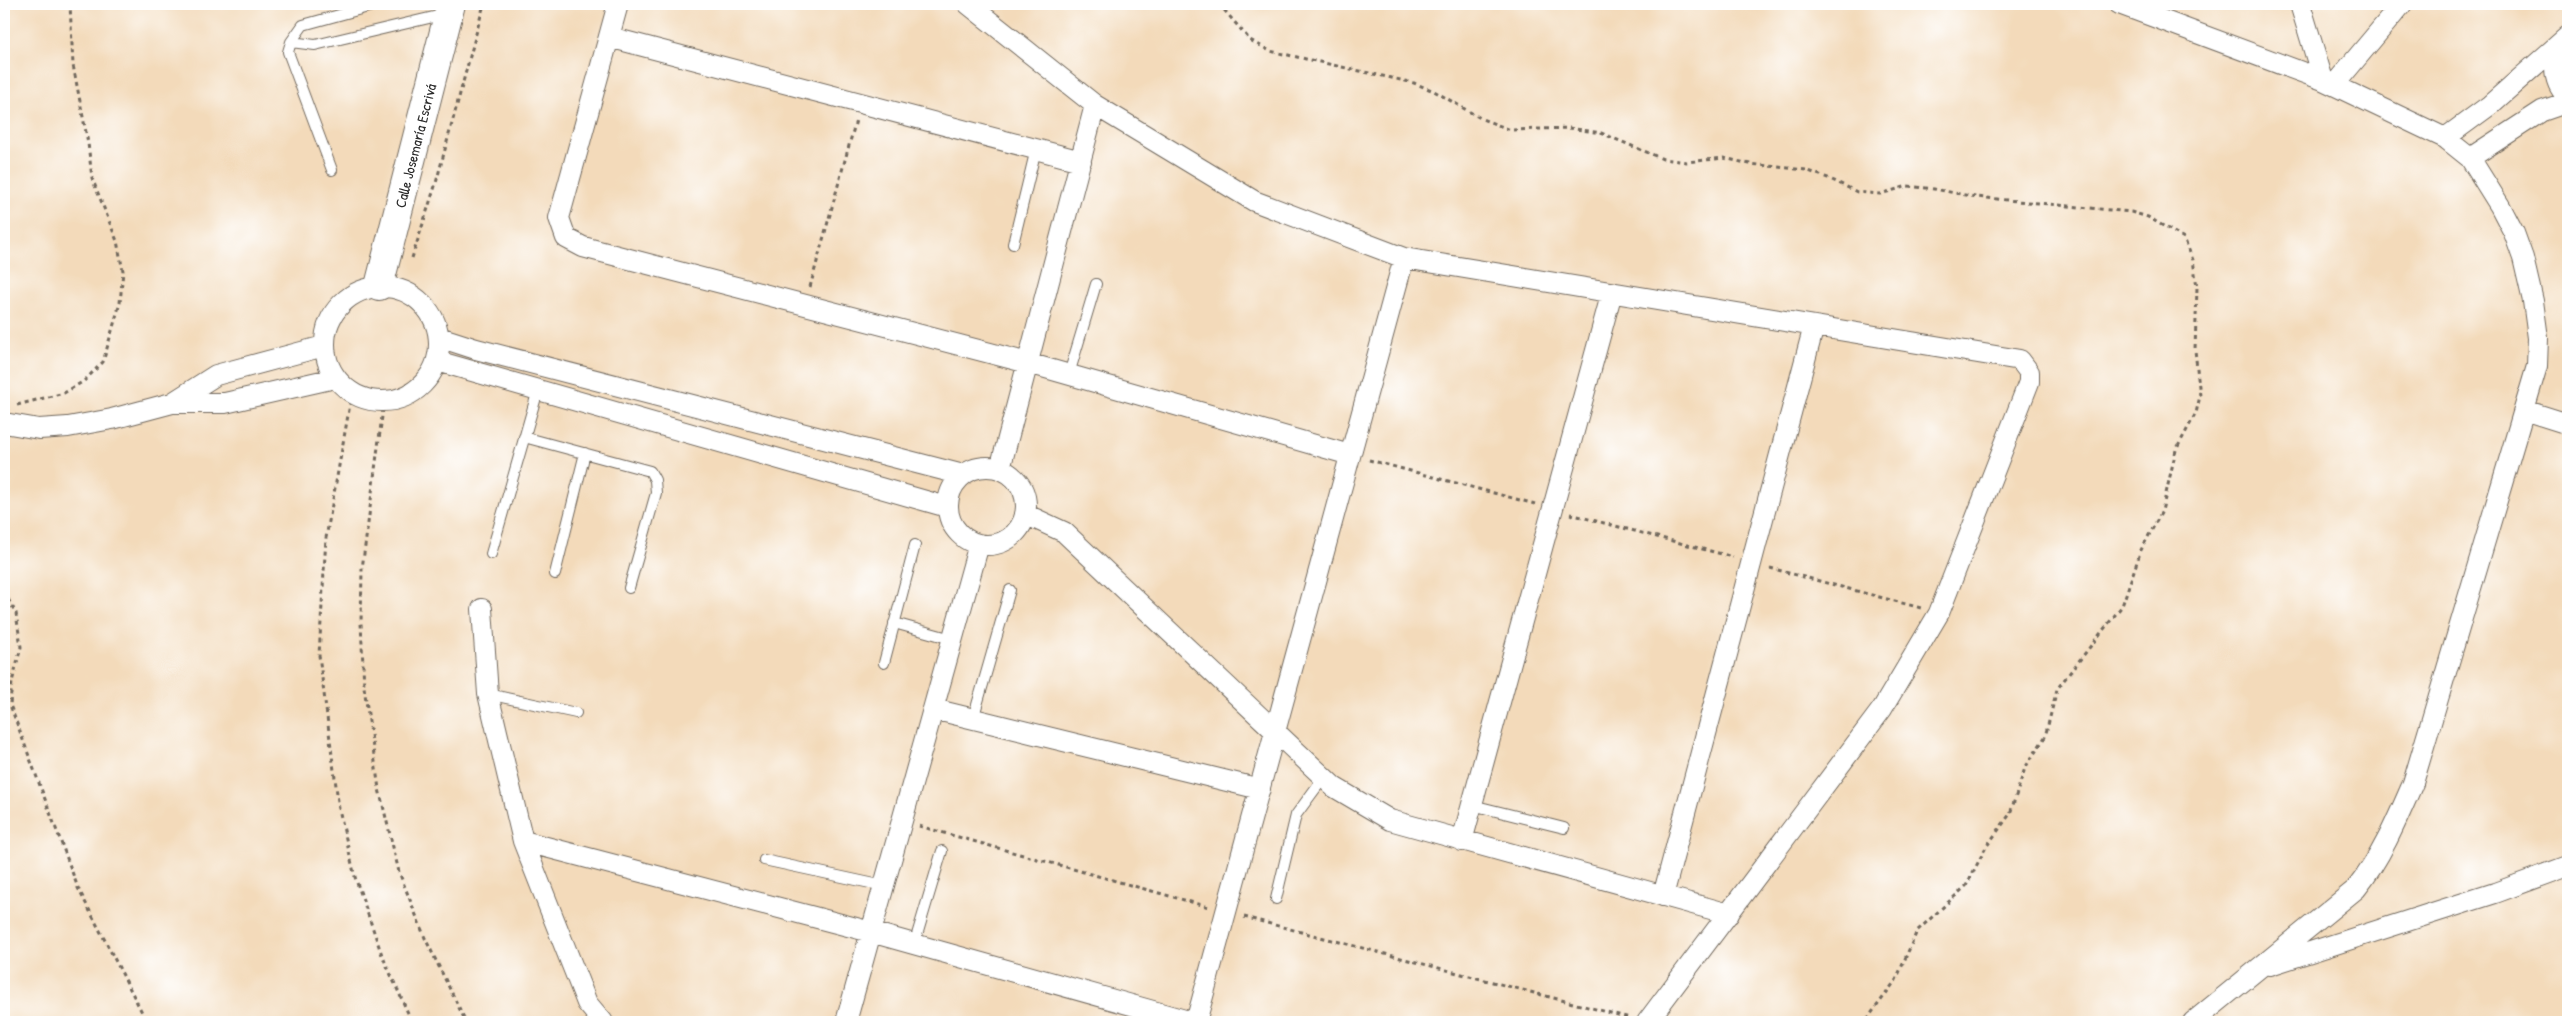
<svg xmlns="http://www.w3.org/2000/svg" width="2572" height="1026" font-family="'Patrick Hand',sans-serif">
<rect width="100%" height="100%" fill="#fff"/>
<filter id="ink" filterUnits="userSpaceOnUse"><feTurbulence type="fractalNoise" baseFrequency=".02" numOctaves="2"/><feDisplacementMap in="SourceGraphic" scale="10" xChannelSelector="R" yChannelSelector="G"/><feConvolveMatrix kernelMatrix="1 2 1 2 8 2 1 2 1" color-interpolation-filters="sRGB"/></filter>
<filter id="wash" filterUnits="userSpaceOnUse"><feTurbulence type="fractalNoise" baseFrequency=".0096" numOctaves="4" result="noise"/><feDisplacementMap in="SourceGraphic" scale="20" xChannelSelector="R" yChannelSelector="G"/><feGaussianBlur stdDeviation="1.12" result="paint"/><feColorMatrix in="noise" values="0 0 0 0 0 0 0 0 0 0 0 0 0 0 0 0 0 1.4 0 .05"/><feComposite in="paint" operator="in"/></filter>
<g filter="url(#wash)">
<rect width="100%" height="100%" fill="#f3daba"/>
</g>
<g filter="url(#ink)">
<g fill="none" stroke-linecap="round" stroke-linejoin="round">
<defs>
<path id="lane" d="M 291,42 L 315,45 L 446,14
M 332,170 L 288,52 L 291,42 L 303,25 L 379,4
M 1013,244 L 1036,149
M 1069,374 L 1096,284
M 524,437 L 650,471 L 655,480 L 656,493 L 629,588
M 491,554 L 538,390
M 555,574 L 585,453
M 894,623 L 952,639
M 884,663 L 915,545
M 488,694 L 576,713
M 973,719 L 1010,590
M 1472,805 L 1564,828
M 764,860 L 884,886
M 1276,899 L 1296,815 L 1324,777
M 914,945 L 942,851"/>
<path id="street" d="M 618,4 L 559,218 L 566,238 L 583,247 L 1028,363 L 1350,455
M 968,4 L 1095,105 L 1254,201 L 1404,258 L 2020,360 L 2029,372 L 2029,382 L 1939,613 L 1882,709 L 1647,1022
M 2119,4 L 2323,80 L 2445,138 L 2470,158 L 2500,206 L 2514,233 L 2523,258 L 2533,301 L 2538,338 L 2537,366 L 2413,783 C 2397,820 2381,858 2356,889 L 2193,1022
M 2300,4 L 2323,80
M 609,37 L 1081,161
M 2562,43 C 2552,63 2552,81 2568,98
M 2334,85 L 2402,4
M 2445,138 L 2490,105 L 2568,36
M 2470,158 L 2542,111 L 2568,102
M325 344a57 57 0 1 1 114 0a57 57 0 1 1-114 0Z
M 439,337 L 476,349 L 963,475
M 437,361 L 947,507
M 172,403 L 216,375 L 324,346
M 2524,410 L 2568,424
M 4,423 L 39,429 L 68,427 L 112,419 L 172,403 L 225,403 L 335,378
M948 506a39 39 0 1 1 78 0a39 39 0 1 1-78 0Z
M 1000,469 L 1095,105
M 1025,514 L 1064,532 L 1334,787 L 1390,820 L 1729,914
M 482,609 L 488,694 L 523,841 L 587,1003 L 603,1022
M 933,709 L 1260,789
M 523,841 L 871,932 L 1192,1022
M 1462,841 L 1612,292
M 1663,896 L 1814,326
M 2270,965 L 2495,893 L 2568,866
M 846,1022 L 979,544
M 1196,1022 L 1404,258"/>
<g id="secondary">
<path id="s1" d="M 379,286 L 451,4"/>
</g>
</defs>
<use href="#lane" stroke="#71685d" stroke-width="12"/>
<use href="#street" stroke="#71685d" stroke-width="22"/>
<use href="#secondary" stroke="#71685d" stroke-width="30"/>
<path stroke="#71685d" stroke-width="3" stroke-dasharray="4 4" stroke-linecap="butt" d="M 1219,4 L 1250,40 L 1270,51 L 1414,83 L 1434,91 L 1482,119 L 1511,130 L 1569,128 L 1601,133 L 1663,159 L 1687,162 L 1724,158 L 1750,164 L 1806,170 L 1828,178 L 1857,192 L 1880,194 L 1908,186 L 1934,189 L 1976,197 L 2131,212 L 2148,217 L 2184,238 L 2193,260 L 2197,287 L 2195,350 L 2200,396 L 2196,413 L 2176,450 L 2162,511 L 2141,550 L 2122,606 L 2057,689 L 2045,737 L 2025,768 L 2010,814 L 1986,847 L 1966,886 L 1917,931 L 1896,980 L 1865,1022
M 412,258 L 436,183 L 484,4
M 810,287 L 856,120
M 352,393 L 326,538 L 319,655 L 339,809 L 355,877 L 382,955 L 412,1022
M 384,401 L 362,569 L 361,623 L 364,687 L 379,789 L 399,872 L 425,938 L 466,1022
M 17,405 L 64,393 L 84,381 L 103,362 L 120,303 L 123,271 L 117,241 L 92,178 L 88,143 L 73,65 L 70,4
M 1369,460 L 1535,504
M 1570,514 L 1733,557
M 1770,568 L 1921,608
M 4,592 L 16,613 L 21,647 L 12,682 L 10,705 L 78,888 L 147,1022
M 919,826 L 1209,907
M 1244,917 L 1630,1018"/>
<use href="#lane" stroke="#fff" stroke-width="10"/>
<use href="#street" stroke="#fff" stroke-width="20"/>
<use href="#secondary" stroke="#fff" stroke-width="28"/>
</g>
</g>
<g text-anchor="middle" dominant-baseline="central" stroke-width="4.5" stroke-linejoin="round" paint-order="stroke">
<g font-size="15" fill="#2b2b2b" stroke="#fff">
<text stroke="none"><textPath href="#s1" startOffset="145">Calle Josemaría Escrivá</textPath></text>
</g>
</g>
<rect width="2572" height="1026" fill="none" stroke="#fff" stroke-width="20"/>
</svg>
